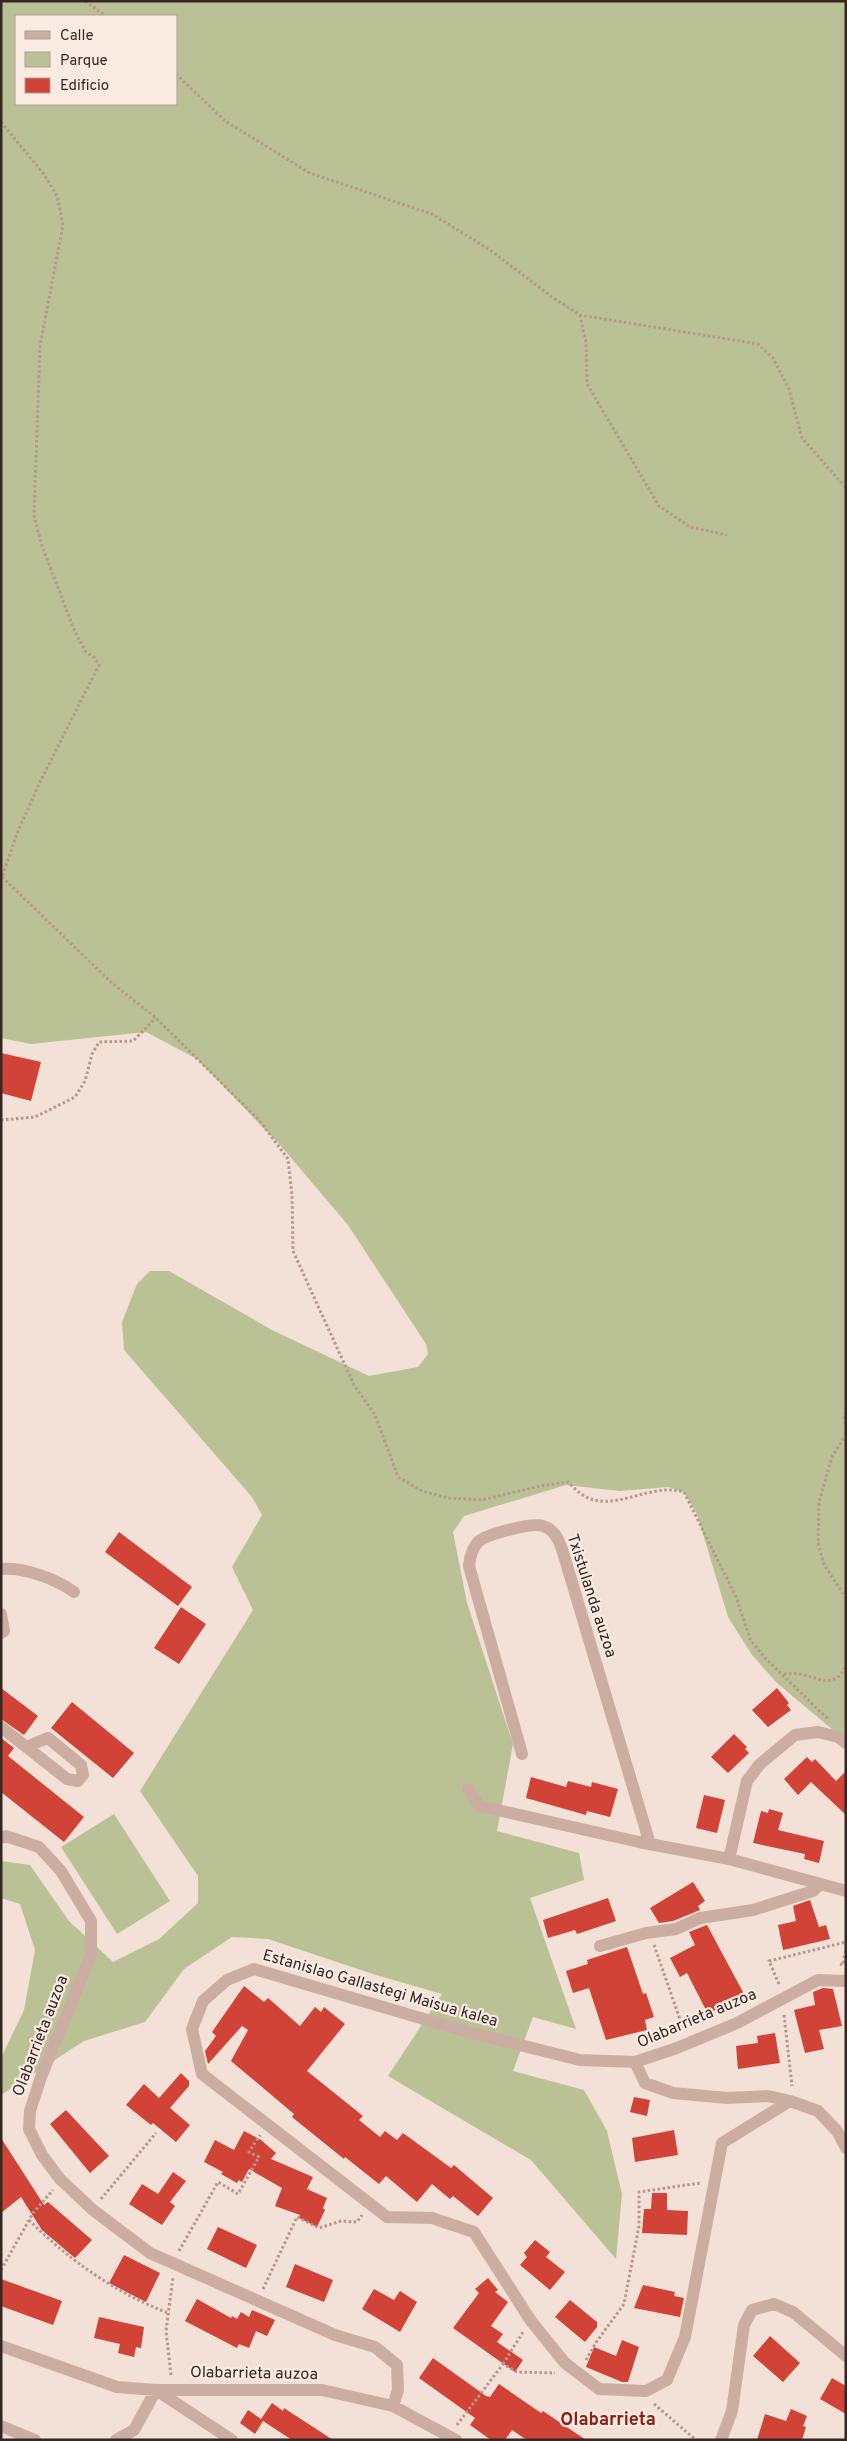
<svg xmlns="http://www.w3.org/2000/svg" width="847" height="2441" font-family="Overpass,sans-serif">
<rect width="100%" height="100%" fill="#f3e0d6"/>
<path fill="#bac295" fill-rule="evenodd" d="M 1,1 L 846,1 L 846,1741 L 777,1683 L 752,1655 L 728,1617 L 697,1514 L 684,1492 L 668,1487 L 620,1491 L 566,1485 L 464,1516 L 453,1532 L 467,1603 L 513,1744 L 497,1831 L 579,1853 L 584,1880 L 530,1898 L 576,2029 L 533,2017 L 513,2071 L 584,2090 L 607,2131 L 622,2194 L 616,2259 L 531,2160 L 388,2076 L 442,1994 L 376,1975 L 268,1939 L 232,1937 L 184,1969 L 145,2022 L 84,2041 L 1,2095 L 1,2058 L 24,2010 L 35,1950 L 20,1904 L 1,1898 L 1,1861 L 30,1865 L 69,1921 L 113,1962 L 159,1939 L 198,1903 L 198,1876 L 140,1791 L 253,1610 L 232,1567 L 262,1515 L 252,1497 L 124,1350 L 122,1322 L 137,1284 L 150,1271 L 169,1271 L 272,1330 L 369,1376 L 418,1367 L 428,1354 L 426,1344 L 348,1225 L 280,1145 L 197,1059 L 146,1032 L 31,1044 L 1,1038 ZM 16,16 L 176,16 L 176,104 L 16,104 Z
M 114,1814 L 170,1901 L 117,1934 L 61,1847 Z"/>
<path fill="#d04336" d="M 1,1053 L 41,1062 L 31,1101 L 1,1093 Z
M 119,1532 L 192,1587 L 178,1606 L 105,1552 Z
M 181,1607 L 206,1624 L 179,1664 L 154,1648 Z
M 1,1688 L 38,1716 L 24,1735 L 1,1719 Z
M 777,1688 L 789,1703 L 787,1705 L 791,1710 L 768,1727 L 752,1710 Z
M 72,1702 L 134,1753 L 113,1778 L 51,1728 Z
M 734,1734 L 747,1747 L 745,1749 L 749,1753 L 728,1773 L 711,1757 Z
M 1,1738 L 14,1748 L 8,1756 L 84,1817 L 64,1842 L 1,1792 Z
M 807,1757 L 812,1762 L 815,1759 L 836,1781 L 846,1771 L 846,1815 L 811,1782 L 798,1795 L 784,1779 Z
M 531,1777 L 566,1787 L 568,1781 L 591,1787 L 592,1782 L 618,1789 L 610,1817 L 587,1811 L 586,1815 L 526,1798 Z
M 704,1795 L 725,1800 L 717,1833 L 696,1828 Z
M 769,1809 L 783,1813 L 778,1830 L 824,1841 L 819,1863 L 804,1859 L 805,1854 L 753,1843 L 761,1811 L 768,1813 Z
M 693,1882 L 705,1901 L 698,1906 L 700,1910 L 673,1921 L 659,1923 L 650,1908 Z
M 608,1898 L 616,1921 L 577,1934 L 575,1930 L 548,1938 L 543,1920 Z
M 810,1900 L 819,1927 L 826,1925 L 830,1939 L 783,1950 L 778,1925 L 796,1921 L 793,1906 Z
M 707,1925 L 744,1994 L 708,2014 L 687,1973 L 680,1977 L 670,1958 L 695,1945 L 689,1932 Z
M 627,1947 L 643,1994 L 646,1993 L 654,2017 L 645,2020 L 647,2030 L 606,2040 L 589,1988 L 573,1993 L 566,1971 L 588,1964 L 587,1960 Z
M 244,1986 L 264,2002 L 268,1998 L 300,2026 L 315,2007 L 321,2012 L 324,2007 L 345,2024 L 307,2071 L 363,2116 L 359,2120 L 380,2137 L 385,2131 L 397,2140 L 403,2133 L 451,2168 L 454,2165 L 493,2198 L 478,2216 L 453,2196 L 450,2199 L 432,2184 L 417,2202 L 386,2176 L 379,2184 L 345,2157 L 344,2159 L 292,2117 L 294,2114 L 231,2061 L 248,2030 L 242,2026 L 208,2064 L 205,2051 L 216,2036 L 212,2032 Z
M 823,1988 L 833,1989 L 842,2026 L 819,2030 L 824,2049 L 805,2053 L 794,2010 L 815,2005 L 813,1992 Z
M 775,2033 L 780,2063 L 738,2069 L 736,2046 L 758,2043 L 757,2036 Z
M 181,2073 L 189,2081 L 189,2086 L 170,2108 L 190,2125 L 176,2142 L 153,2123 L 151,2125 L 126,2105 L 144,2084 L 159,2098 Z
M 634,2097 L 650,2100 L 647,2116 L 630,2112 Z
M 66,2110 L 109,2156 L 90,2173 L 50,2124 Z
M 674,2130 L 678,2155 L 635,2162 L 632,2138 Z
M 244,2131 L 261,2140 L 276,2153 L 271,2159 L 313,2177 L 307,2189 L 327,2198 L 323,2208 L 325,2210 L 317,2227 L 299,2218 L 300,2215 L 275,2206 L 282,2188 L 249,2169 L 242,2182 L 239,2180 L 237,2183 L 221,2174 L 223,2172 L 204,2162 L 215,2140 L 234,2150 Z
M 1,2138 L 44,2205 L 48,2202 L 92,2240 L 75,2258 L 42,2230 L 21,2197 L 1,2213 Z
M 173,2172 L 186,2181 L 170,2202 L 175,2206 L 162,2225 L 129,2204 L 142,2184 L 158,2194 Z
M 652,2193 L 667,2193 L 667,2210 L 688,2211 L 687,2235 L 642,2233 L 644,2209 L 651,2209 Z
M 218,2227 L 257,2245 L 246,2268 L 207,2249 Z
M 535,2240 L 550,2252 L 546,2257 L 565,2272 L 550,2290 L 520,2265 L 527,2257 L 524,2253 Z
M 124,2255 L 160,2273 L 146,2302 L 109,2283 Z
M 295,2264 L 333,2280 L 324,2302 L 286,2287 Z
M 488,2278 L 498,2290 L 495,2292 L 508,2302 L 491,2326 L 503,2334 L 497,2342 L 523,2360 L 515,2372 L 453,2328 L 479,2293 L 475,2289 Z
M 1,2279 L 62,2301 L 53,2325 L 1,2306 Z
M 643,2285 L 675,2292 L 674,2296 L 684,2298 L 680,2317 L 634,2308 Z
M 374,2289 L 394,2300 L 400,2291 L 417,2302 L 400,2332 L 362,2309 Z
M 197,2299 L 231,2318 L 232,2316 L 237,2319 L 241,2312 L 249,2317 L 252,2310 L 275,2320 L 267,2336 L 256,2331 L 249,2348 L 239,2344 L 237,2348 L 185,2321 Z
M 570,2300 L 597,2322 L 597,2327 L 585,2342 L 555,2317 Z
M 99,2317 L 144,2327 L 141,2348 L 136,2347 L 134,2357 L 118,2353 L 120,2344 L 94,2338 Z
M 770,2336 L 800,2363 L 783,2382 L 753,2356 Z
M 622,2340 L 639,2347 L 628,2382 L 622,2382 L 586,2367 L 594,2347 L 616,2356 Z
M 433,2358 L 486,2396 L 490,2397 L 499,2384 L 541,2413 L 543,2411 L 586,2440 L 527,2440 L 512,2430 L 505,2440 L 491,2440 L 470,2425 L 475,2418 L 419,2378 Z
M 832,2378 L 846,2386 L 846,2414 L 820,2399 Z
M 272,2403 L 283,2411 L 284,2408 L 333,2440 L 292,2440 L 263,2421 L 255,2434 L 240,2423 L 248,2410 L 261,2419 Z
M 791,2409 L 807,2416 L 803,2426 L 806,2427 L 802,2440 L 757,2440 L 765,2414 L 786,2421 Z"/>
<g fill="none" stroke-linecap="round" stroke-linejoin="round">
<path stroke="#b7978b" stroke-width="3" stroke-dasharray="2.5 2.5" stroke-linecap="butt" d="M 85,1 L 106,16
M 176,74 L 225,121 L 310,173 L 432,214 L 490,250 L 552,297 L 580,315 L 758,344 L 773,358 L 789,389 L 802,438 L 846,488
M 1,122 L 43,173 L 57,196 L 63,225 L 40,346 L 34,516 L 42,546 L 75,632 L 86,652 L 94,657 L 99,665 L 40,782 L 18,831 L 1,880
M 580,315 L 586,342 L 587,384 L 659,506 L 690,527 L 727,535
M 2,877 L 112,983 L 156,1018 L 259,1120 L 288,1159 L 292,1195 L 293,1251 L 354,1385 L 375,1415 L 398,1477 L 422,1491 L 448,1498 L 482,1500 L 540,1486 L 568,1482 C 573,1487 580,1494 586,1497 C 616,1512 651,1482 684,1492 L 736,1597 L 750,1639 L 763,1656 L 828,1719
M 1,1120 L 35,1117 L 75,1097 L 85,1081 L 92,1054 L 99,1042 L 133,1041 L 156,1018
M 846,1412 L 844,1417 L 846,1427
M 846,1434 L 832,1457 L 819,1502 L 818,1543 L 824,1565 L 846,1598
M 784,1674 C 789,1674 795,1673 800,1674 C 820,1678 832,1690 846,1667
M 654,1945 L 683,2028 L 681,2029
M 840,1964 L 843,1965 L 846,1949
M 779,1984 L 769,1961 L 846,1942
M 784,2015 L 792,2086
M 101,2199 L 156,2133
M 29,2220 C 69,2260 114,2292 168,2313
M 179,2251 L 218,2182 L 238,2194 L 259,2157 L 249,2152 L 260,2135
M 1,2270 L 33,2213 L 53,2190
M 263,2289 L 297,2217 L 319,2228 L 341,2221 L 357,2222 L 362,2215
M 586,2360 L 597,2341 L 624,2304 L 639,2226 L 639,2192 L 700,2183
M 503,2364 L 523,2332
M 171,2375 L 166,2331 L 173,2277
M 654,2404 L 696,2440
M 457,2425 L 503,2364 L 517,2372 L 555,2373"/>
<path stroke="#cbaea1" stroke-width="12" d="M 1,1569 C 24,1567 56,1579 74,1592
M 1,1614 L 4,1631 L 1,1633
M 1,1727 L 67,1779 L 78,1781 L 83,1775 L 81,1765 L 48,1738 L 26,1747
M 522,1754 L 469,1566 C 470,1556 472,1548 479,1541 C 488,1534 533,1522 543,1526 C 555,1530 558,1539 562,1549 L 650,1844
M 468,1789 L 480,1806 L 639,1842 L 729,1859 L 846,1891
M 1,1838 L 6,1836 L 39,1847 L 61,1871 L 91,1921 L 91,1955 L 41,2077 L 30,2111 L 29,2129 L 42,2155 L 60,2179 L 93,2210 L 150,2253 L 335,2335 L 375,2347 L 397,2365 L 398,2390 L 393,2406
M 729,1859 L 747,1781 L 760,1764 L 795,1735 L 818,1732 L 838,1737 L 846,1743
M 600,1946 L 646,1933 L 676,1929 L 700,1918 L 753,1910 L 813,1891 L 820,1884
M 635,2062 L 645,2083 L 673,2093 L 727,2098 L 768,2096 L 790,2101 L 818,2111 L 837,2131 L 846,2148
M 790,2101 L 722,2143 L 685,2337 L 667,2380 L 646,2391 L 599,2389 L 565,2363 L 531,2321 L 474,2232 L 432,2218 L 387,2217 L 202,2074 L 192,2029 L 203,2001 L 227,1980 L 254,1969 L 468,2032 L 580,2060 L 635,2062 L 677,2048 L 737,2023 L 818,1980 L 846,1981
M 1,2346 L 117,2387 L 156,2390 L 322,2390 L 393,2406 L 456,2440
M 1,2426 L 35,2440
M 116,2440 L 134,2430 L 156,2390 L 232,2440
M 721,2440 L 732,2411 L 744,2325 L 752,2310 L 774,2304 L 793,2312 L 846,2356"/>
</g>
<g text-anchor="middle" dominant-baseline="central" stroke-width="4.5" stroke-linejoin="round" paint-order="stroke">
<g font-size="16" fill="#352724" stroke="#faebe2">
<text transform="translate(591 1596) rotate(72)">Txistulanda auzoa</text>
<text transform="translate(380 1989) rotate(16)">Estanislao Gallastegi Maisua kalea</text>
<text transform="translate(697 2019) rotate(-23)">Olabarrieta auzoa</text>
<text transform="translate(41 2036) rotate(-69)">Olabarrieta auzoa</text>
<text transform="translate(254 2374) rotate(1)">Olabarrieta auzoa</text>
</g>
<g font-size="18" font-weight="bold" fill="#8a2017" stroke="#faebe2">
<text x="608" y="2420">Olabarrieta</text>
</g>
</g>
<rect width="847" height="2441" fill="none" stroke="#352724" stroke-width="5"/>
<rect x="15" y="15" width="162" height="90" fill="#faebe2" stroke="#ab9d96"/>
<rect x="25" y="31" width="25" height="8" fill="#cbaea1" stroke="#ab9d96"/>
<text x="60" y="40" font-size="15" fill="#352724">Calle</text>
<rect x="25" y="52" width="25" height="15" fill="#bac295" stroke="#ab9d96"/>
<text x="60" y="65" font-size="15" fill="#352724">Parque</text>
<rect x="25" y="78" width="25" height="15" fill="#d04336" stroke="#ab9d96"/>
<text x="60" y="90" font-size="15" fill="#352724">Edificio</text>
</svg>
